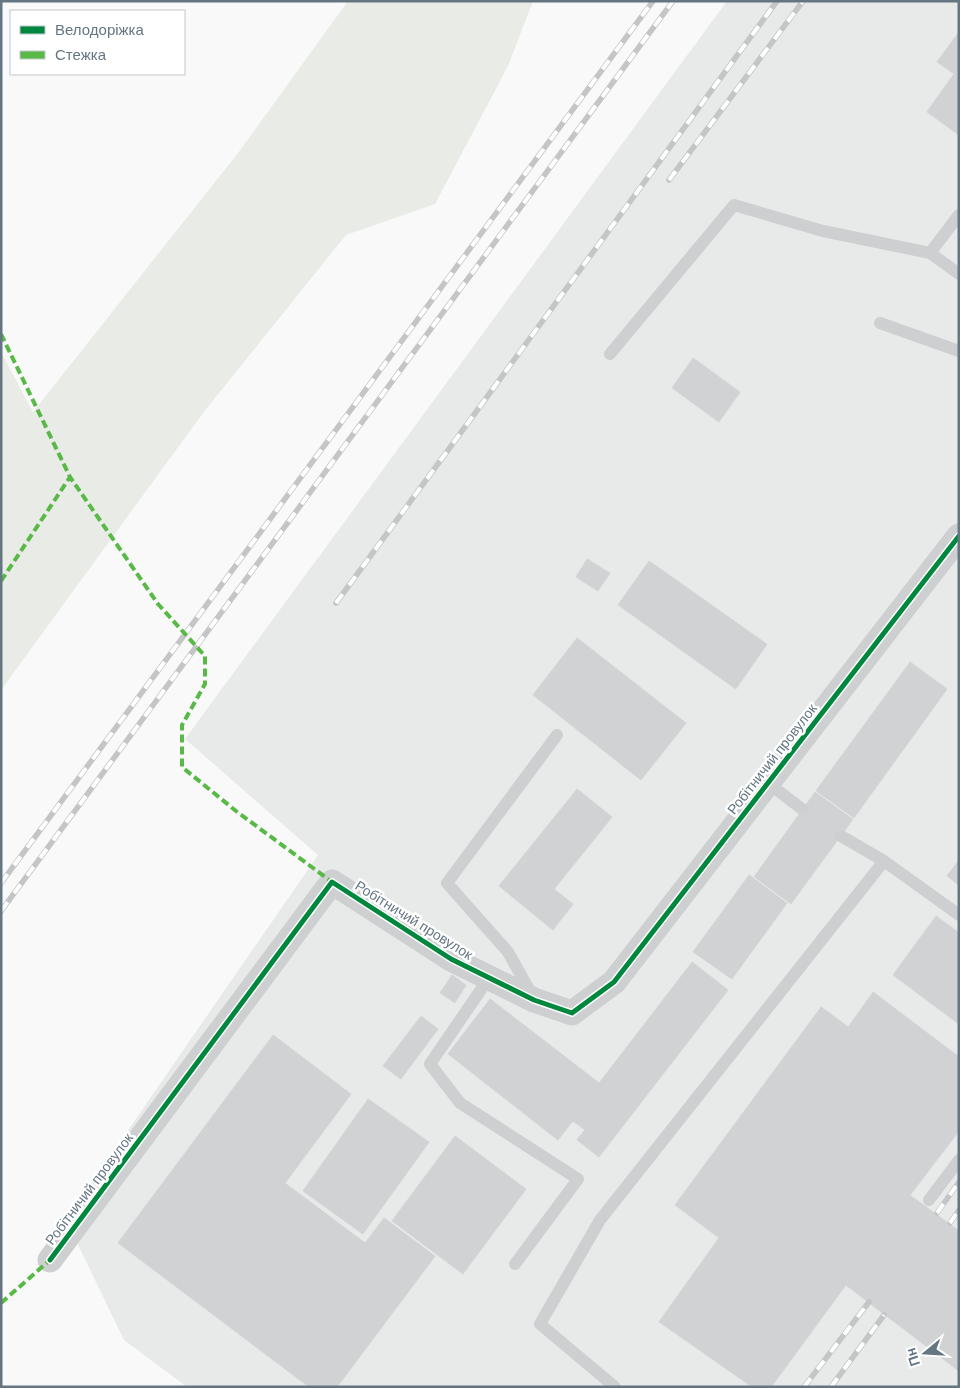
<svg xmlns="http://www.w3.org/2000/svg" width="960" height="1388" font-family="'DM Sans',sans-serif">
<rect width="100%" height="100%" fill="#f9f9f9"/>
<path fill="#e8e9e9" d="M 727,1 L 959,1 L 959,1387 L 187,1387 L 124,1340 L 66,1220 L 318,855 L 185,739 Z"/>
<path fill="#e8ebe6" d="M 348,1 L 533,1 L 508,66 L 435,204 L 346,235 L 203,413 L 1,690 L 1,352 L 33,412 L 238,153 Z"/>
<path fill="#d0d2d3" stroke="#e8e8e8" d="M 959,31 L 959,136 L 926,112 L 953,74 L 936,62 Z
M 693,357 L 741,392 L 719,423 L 671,388 Z
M 587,558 L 611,573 L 598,592 L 575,577 Z
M 649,560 L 768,644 L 736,690 L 617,605 Z
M 577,637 L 687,723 L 641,781 L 532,695 Z
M 910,661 L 948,689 L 854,819 L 815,791 Z
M 577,788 L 613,817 L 555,889 L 574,904 L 553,931 L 498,886 Z
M 815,791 L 854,819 L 791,905 L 753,877 Z
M 959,859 L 959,886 L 946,876 Z
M 749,874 L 788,903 L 732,980 L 692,952 Z
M 936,915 L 959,932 L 959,1025 L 892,975 Z
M 692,961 L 729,990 L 599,1158 L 576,1140 L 584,1130 L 573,1122 L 558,1141 L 447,1054 L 490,998 L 599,1082 Z
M 452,974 L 467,985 L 455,1004 L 439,993 Z
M 873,991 L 959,1056 L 959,1132 L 911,1195 L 959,1230 L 959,1372 L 846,1286 L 772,1387 L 751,1387 L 658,1322 L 718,1238 L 674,1205 L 821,1006 L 848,1026 Z
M 421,1015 L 439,1029 L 401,1080 L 382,1066 Z
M 273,1034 L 352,1094 L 286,1183 L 365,1242 L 384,1217 L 436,1256 L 338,1387 L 308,1387 L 117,1243 Z
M 368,1098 L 430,1142 L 363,1235 L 302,1191 Z
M 455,1135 L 527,1189 L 463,1275 L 391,1221 Z"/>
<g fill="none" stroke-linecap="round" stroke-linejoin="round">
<path stroke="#cecfd0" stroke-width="12" d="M 959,215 L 930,253 L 959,274
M 880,323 L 959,351
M 610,354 L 734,205 L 823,231 L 930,253
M 768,783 L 802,809
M 884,861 L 959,915
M 489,978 L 430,1064 L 460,1103 L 578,1179 L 515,1264
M 532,995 L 508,952 L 447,883 L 557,735
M 929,1200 L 959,1160
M 615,1387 L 540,1324 L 600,1220 L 884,861 L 841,836"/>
<path stroke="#cecfd0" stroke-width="25" d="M 50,1260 L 332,882 L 451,959 L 534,1000 L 572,1013 L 614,982 L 959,536"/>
<defs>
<path id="rail" d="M 669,180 L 803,1
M 336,603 L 777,1
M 1,883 L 653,1
M 1,911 L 673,1
M 937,1213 L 959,1182
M 950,1223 L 959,1210
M 804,1387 L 869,1302
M 831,1387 L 884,1315"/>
</defs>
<use href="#rail" stroke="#c3c5c6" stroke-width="5.5"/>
<use href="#rail" stroke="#fff" stroke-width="4" stroke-dasharray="11" stroke-linecap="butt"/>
<path stroke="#58b947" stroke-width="4" stroke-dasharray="8 4" stroke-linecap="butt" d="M 1,334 L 70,477 L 158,604 L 205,656 L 205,684 L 182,725 L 182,767 L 236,811 L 332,882
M 1,581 L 70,477
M 1,1303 L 50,1260"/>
<defs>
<path id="cycleway" d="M 50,1260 L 332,882 L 451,959 L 534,1000 L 572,1013 L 614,982 L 959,536"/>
</defs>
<use href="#cycleway" stroke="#fff" stroke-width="8"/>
<use href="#cycleway" stroke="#00873e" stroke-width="5"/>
</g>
<g text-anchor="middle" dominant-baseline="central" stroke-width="5" stroke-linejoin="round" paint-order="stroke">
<g font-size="14" fill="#657683" stroke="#fff">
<text transform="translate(772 759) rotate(-52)">Робітничий провулок</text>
<text transform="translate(414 920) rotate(32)">Робітничий провулок</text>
<text transform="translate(89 1189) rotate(-53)">Робітничий провулок</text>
</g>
</g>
<rect width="960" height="1388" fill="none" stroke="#657683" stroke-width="5"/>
<rect x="10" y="10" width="175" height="65" fill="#ffffff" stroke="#c1c8cd"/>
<rect x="20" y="26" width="25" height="8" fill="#00873e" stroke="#c1c8cd"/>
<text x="55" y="35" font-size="15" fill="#657683">Велодоріжка</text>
<rect x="20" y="51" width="25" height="8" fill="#58b947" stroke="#c1c8cd"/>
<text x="55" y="60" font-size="15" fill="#657683">Стежка</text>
<g transform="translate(925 1353) rotate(252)" stroke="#ffffff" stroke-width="4" paint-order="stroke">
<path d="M0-4L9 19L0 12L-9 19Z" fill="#657683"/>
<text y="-8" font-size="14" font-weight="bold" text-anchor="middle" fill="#657683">Пн</text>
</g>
</svg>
